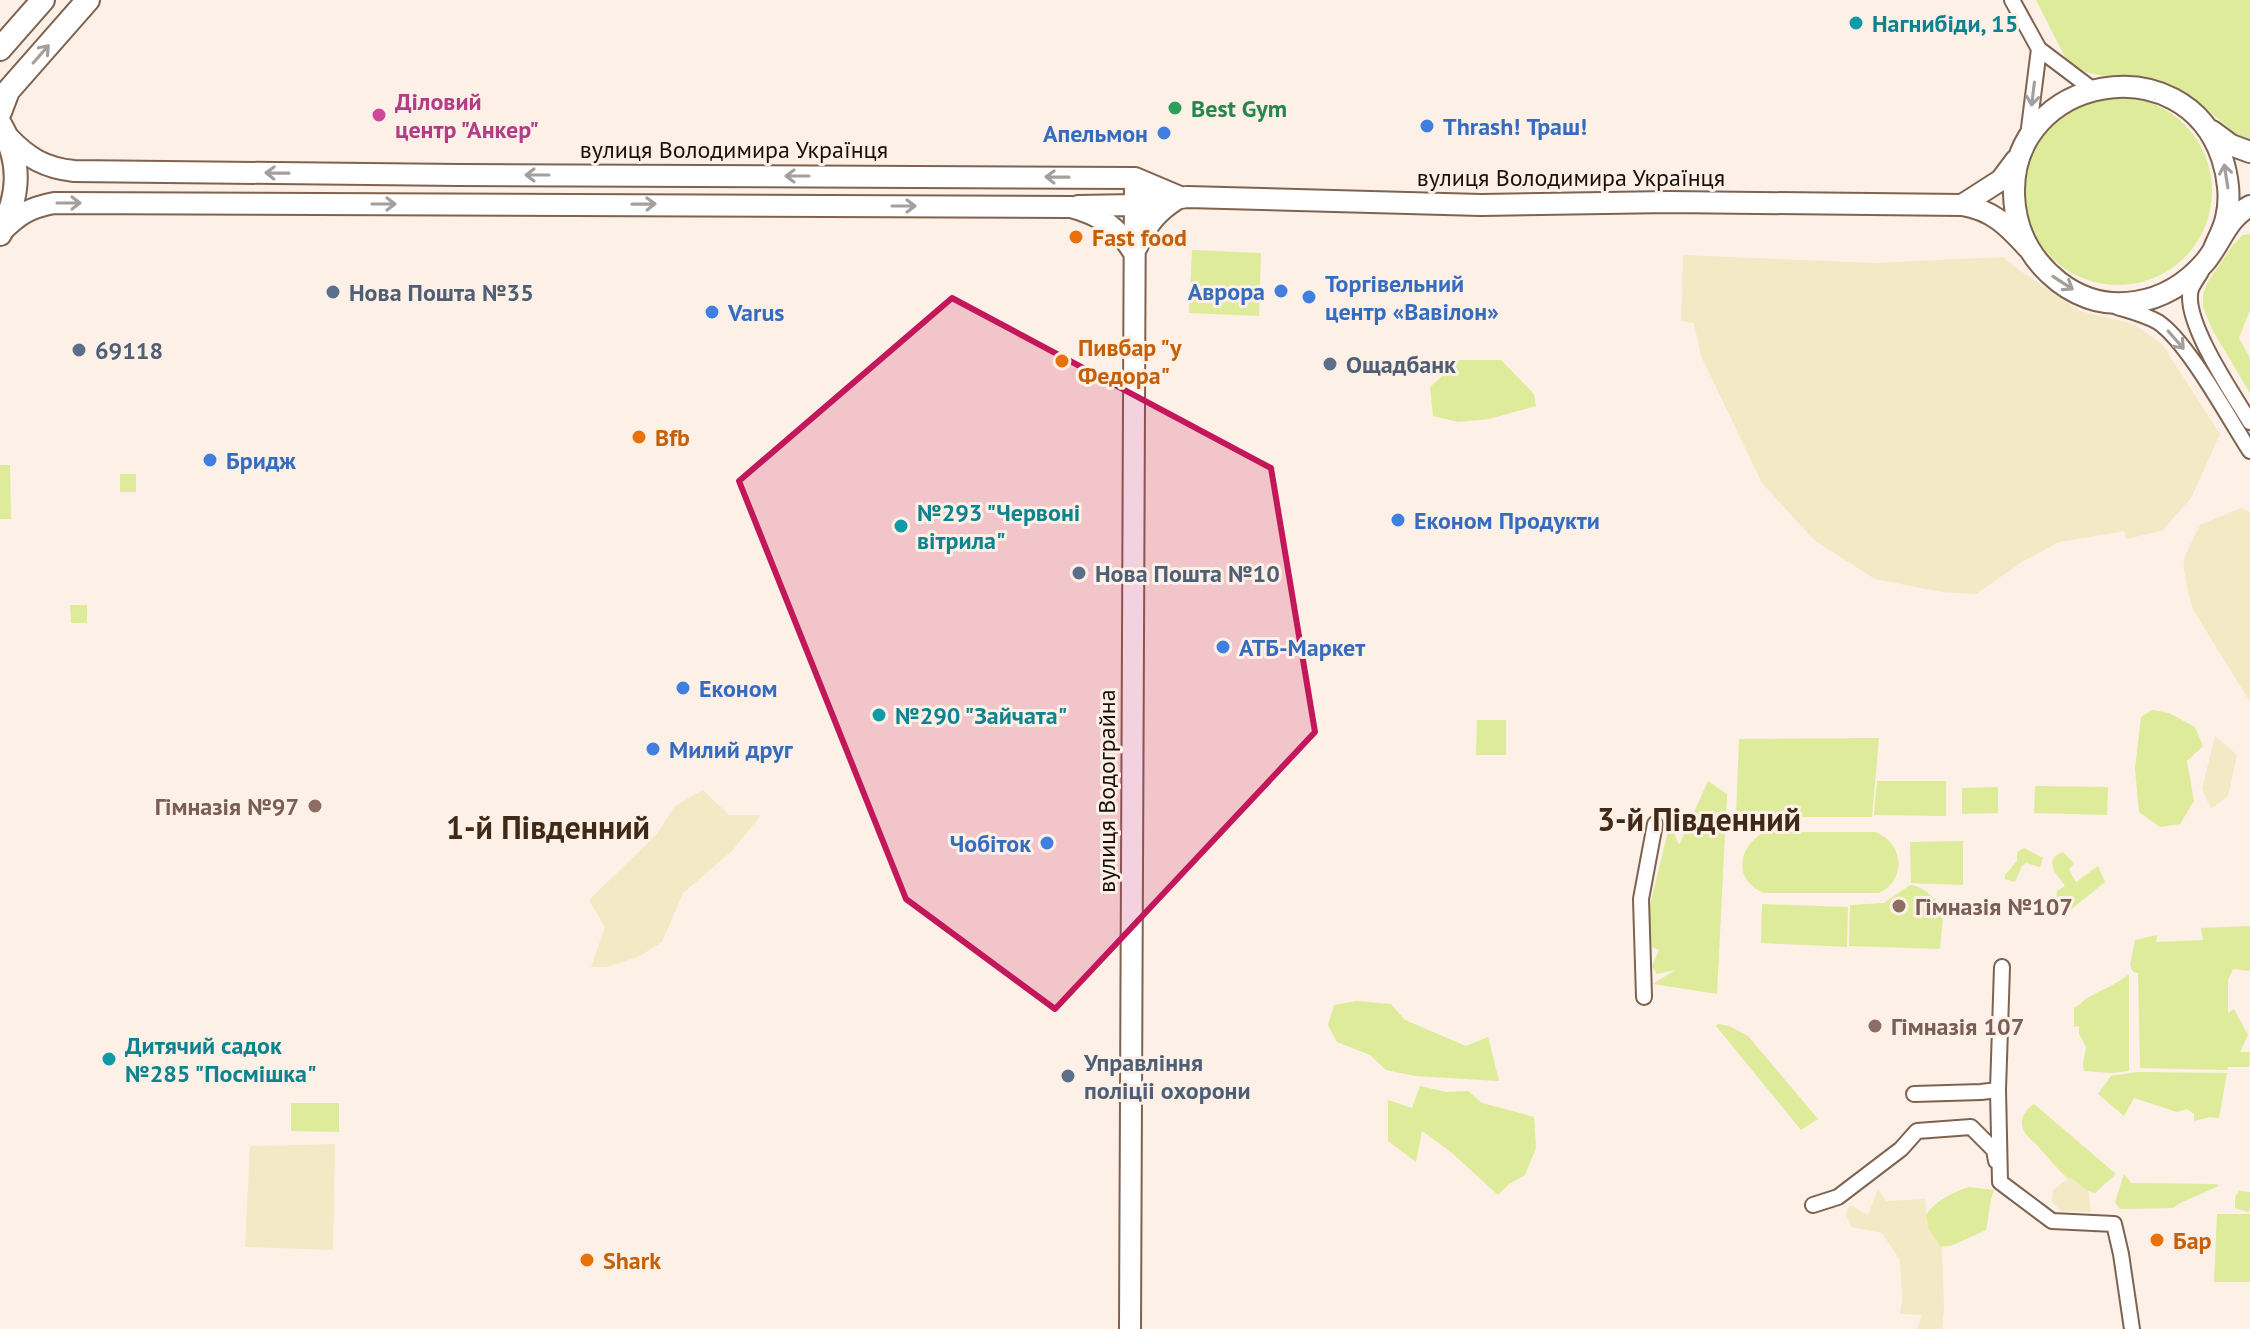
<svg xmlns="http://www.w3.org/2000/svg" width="2250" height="1329" font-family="'PT Sans',sans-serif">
<rect width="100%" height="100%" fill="#fdf0e7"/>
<path fill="#ddeb9a" d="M 2036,0 L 2250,0 L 2250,140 L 2235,133 L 2186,92 L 2160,81 L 2131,75 L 2108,77 L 2086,72 L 2067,61 Z
M2024 191a94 94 0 1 1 188 0a94 94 0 1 1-188 0Z
M 2250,234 L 2250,310 L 2239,338 L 2250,358 L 2250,393 L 2213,331 L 2203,307 L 2203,295 L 2207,283 L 2233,245 L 2243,235 Z
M 1192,250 L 1261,253 L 1259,316 L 1189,313 Z
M 1459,360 L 1501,360 L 1534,394 L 1536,406 L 1489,419 L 1458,422 L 1433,416 L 1430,387 Z
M 0,465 L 10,465 L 11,519 L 0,519 Z
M 120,474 L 136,474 L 136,492 L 120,492 Z
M 70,605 L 87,605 L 87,623 L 71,623 Z
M 2152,710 L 2169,713 L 2195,727 L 2203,746 L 2187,761 L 2194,801 L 2180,824 L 2160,827 L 2139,812 L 2135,769 L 2141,717 Z
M 1477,720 L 1506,720 L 1506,755 L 1476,755 Z
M 1879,738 L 1872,817 L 1736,817 L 1739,739 Z
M 1708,781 L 1727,794 L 1717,994 L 1653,984 L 1675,970 L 1657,974 L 1652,966 L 1659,950 L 1652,947 L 1649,909 L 1670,823 L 1679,845 Z
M 1877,781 L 1946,781 L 1946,816 L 1874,815 Z
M 2035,786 L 2108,787 L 2107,815 L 2034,813 Z
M 1998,787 L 1998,813 L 1962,814 L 1962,788 Z
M 1764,832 L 1875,832 C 1904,842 1907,880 1879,893 L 1764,893 C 1733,880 1737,848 1764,832 Z
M 1963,841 L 1963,885 L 1911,883 L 1910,842 Z
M 2024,848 L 2043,858 L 2040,867 L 2026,863 L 2022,866 L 2015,882 L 2005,879 L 2005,875 L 2017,861 L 2017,852 Z
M 2063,852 L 2074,863 L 2069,870 L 2076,882 L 2098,866 L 2105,882 L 2069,911 L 2056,899 L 2057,891 L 2065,886 L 2054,871 L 2052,862 L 2055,856 Z
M 1910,885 C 1925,886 1932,899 1944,905 L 1940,949 L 1849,946 L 1850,905 L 1884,903 Z
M 1762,904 L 1848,907 L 1847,947 L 1761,943 Z
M 2250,926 L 2250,971 L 2233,969 L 2228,980 L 2228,1013 L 2234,1009 L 2248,1035 L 2240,1052 L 2250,1052 L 2249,1067 L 2228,1067 L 2227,1070 L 2140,1068 L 2138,973 L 2133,972 L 2130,965 L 2135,940 L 2157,935 L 2156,942 L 2203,940 L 2201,928 Z
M 2129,974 L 2129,1071 L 2112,1073 L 2084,1071 L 2083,1064 L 2086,1047 L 2079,1034 L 2079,1026 L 2074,1027 L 2074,1008 C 2079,1006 2083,1000 2089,997 C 2103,989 2116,985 2129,974 Z
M 1357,1001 L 1391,1004 L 1405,1020 L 1466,1046 L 1488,1037 L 1499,1081 L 1415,1076 L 1386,1070 L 1370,1055 L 1337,1042 L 1328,1025 L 1334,1005 Z
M 1718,1024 L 1729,1026 L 1748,1036 L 1818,1119 L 1801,1130 L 1716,1026 Z
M 2137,1072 L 2227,1073 L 2219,1118 L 2210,1117 L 2194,1121 L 2194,1114 L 2187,1109 L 2177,1112 L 2134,1098 L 2124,1116 L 2098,1094 L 2111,1076 Z
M 1420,1086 L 1446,1092 L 1468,1091 L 1482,1103 L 1534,1117 L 1536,1148 L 1525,1175 L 1509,1184 L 1498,1195 L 1452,1153 L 1422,1131 L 1416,1162 L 1388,1141 L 1388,1100 L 1412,1108 Z
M 291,1103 L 339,1103 L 339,1132 L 291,1131 Z
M 2034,1104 L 2116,1174 L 2095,1193 C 2070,1187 2053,1163 2037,1145 C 2033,1141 2026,1136 2024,1131 C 2018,1120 2026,1109 2034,1104 Z
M 2124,1174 L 2131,1183 L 2216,1184 L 2219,1186 L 2182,1202 L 2173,1208 L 2120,1209 L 2115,1202 Z
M 1969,1187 L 1994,1190 C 1989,1203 1989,1216 1986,1230 L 1951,1246 L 1932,1247 L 1925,1216 C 1935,1201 1953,1192 1969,1187 Z
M 2239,1191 L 2250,1192 L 2250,1210 L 2248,1212 L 2235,1208 L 2235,1197 Z
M 2217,1214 L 2250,1214 L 2250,1282 L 2214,1282 Z"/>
<path fill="#f3e9c4" d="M 1683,255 L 1875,263 L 2003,257 L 2019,270 L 2080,311 L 2134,324 L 2162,344 L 2220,434 L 2191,498 L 2162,531 L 2126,539 L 2124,531 L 2059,542 L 2022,562 L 1976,594 L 1942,592 L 1875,579 L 1814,540 L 1762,483 L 1701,356 L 1694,323 L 1681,321 Z
M 2241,508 L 2250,512 L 2250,702 L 2194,611 C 2191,604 2182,568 2184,561 C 2187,549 2195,536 2200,525 Z
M 2215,736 L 2237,755 L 2228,796 L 2211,809 L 2202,789 Z
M 703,790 L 729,815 L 761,815 L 732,851 L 683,893 L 662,942 L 638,957 L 606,967 L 591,967 L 605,927 L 589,900 L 656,835 L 675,806 Z
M 335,1144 L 333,1250 L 245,1247 L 250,1146 Z
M 2070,1177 L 2088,1191 L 2091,1212 L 2060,1211 L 2052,1201 L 2053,1190 Z
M 1878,1189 L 1886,1201 L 1925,1199 L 1928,1227 L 1942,1249 L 1944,1308 L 1942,1329 L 1917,1329 L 1922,1315 L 1900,1314 L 1902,1300 L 1900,1260 L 1882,1233 L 1851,1227 L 1846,1214 L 1850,1205 L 1868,1215 Z"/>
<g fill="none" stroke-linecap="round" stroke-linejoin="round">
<defs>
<path id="street" d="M 2012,0 L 2039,49 L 2092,89
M 2028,136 L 2039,49
M 2201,272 C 2198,277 2193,284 2191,289 C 2182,320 2233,394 2250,422
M 2117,307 C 2130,311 2146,315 2158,322 C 2188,342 2229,419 2250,451
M 2002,967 L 1998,1090 L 2000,1182 L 2052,1221 L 2114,1224 L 2121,1254 L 2132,1329
M 1644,997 L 1641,899 L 1655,824
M 1914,1094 L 1981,1092 L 1998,1090
M 1813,1205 L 1838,1197 L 1901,1149 L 1917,1131 L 1971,1127 L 1994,1150 L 1996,1161"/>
<path id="secondary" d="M 2212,131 L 2231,145 L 2250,152
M 8,137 C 28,158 45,168 74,171 L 459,175 L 1135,178 L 1180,197
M 1962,205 L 2001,180 L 2016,160
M 1078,206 L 1135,205 L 1187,197 L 1481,205 L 1669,202 L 1962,205 C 1993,210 2008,226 2028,248
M 0,233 C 18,215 28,208 54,203 C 393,204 732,205 1071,207 C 1099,214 1119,228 1134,253
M 1137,247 C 1146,226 1156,212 1177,199
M 2213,251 C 2217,240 2224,229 2226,218 C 2231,199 2228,176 2222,158 C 2184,44 2011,75 2014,194 C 2015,230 2031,260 2059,282 C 2106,318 2167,306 2205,262 C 2221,243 2227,218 2250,206
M 1130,1329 L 1135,178"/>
<path id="primary" d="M 0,49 L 43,0
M 0,112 L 8,91 L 88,0
M 0,124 C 22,162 20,195 0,234"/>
</defs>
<use href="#street" stroke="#7e6350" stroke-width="18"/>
<use href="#secondary" stroke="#7e6350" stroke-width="24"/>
<use href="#primary" stroke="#7e6350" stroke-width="26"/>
<use href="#street" stroke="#fff" stroke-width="14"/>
<use href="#secondary" stroke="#fff" stroke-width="20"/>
<use href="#primary" stroke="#fff" stroke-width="22"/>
</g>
<defs><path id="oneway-shaft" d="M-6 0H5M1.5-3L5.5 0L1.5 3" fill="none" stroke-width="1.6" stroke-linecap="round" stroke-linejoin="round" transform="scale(2)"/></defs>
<g stroke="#a49f9d">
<use href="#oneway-shaft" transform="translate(41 54) rotate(-49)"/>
<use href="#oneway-shaft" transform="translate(2033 94) rotate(97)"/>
<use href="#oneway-shaft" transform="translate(277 173) rotate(-179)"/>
<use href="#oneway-shaft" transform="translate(537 175) rotate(180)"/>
<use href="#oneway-shaft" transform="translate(797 176) rotate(-180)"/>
<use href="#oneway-shaft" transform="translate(2226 176) rotate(-99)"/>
<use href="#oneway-shaft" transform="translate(1057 177) rotate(-179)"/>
<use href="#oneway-shaft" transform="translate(69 203)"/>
<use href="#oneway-shaft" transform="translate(384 204)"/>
<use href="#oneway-shaft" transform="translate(644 204) rotate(-1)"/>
<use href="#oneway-shaft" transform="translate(904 206)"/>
<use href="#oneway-shaft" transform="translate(2063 283) rotate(33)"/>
<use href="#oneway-shaft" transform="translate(2176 340) rotate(49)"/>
</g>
<path fill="#c2185b" fill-opacity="0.2" stroke="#c2185b" stroke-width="6" stroke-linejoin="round" d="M 952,298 L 1271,468 L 1315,732 L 1055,1009 L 906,899 L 739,481 Z"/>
<g fill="#0f9aa8" stroke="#fdf0e7" stroke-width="3">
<circle cx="1856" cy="23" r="8"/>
<circle cx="901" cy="526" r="8"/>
<circle cx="879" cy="715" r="8"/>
<circle cx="109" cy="1059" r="8"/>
</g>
<circle fill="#2e9e5b" stroke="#fdf0e7" stroke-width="3" cx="1175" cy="108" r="8"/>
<circle fill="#d1479c" stroke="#fdf0e7" stroke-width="3" cx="379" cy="115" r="8"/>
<g fill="#3f7fe0" stroke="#fdf0e7" stroke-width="3">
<circle cx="1427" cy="126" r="8"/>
<circle cx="1164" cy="133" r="8"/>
<circle cx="1281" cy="291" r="8"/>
<circle cx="1309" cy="297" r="8"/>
<circle cx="712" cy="312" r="8"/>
<circle cx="210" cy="460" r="8"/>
<circle cx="1398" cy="520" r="8"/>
<circle cx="1223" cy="647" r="8"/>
<circle cx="683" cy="688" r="8"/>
<circle cx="653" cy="749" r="8"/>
<circle cx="1047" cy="843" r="8"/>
</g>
<g fill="#e8710a" stroke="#fdf0e7" stroke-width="3">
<circle cx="1076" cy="237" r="8"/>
<circle cx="1062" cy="361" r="8"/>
<circle cx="639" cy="437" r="8"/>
<circle cx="2157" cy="1240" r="8"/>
<circle cx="587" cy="1260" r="8"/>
</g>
<g fill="#5c6f8a" stroke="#fdf0e7" stroke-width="3">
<circle cx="333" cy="292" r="8"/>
<circle cx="79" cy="350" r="8"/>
<circle cx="1330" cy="364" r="8"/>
<circle cx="1079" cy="573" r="8"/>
<circle cx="1068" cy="1076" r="8"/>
</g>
<g fill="#8d6e63" stroke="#fdf0e7" stroke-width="3">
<circle cx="315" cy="806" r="8"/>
<circle cx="1899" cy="906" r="8"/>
<circle cx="1875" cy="1026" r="8"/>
</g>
<g text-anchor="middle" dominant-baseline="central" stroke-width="6" stroke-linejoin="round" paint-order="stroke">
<g font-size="24" font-weight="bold" fill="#0d838f" stroke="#fdf0e7" text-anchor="start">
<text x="1872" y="23">Нагнибіди, 15</text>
<text x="917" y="512">№293 "Червоні<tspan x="917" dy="28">вітрила"</tspan></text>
<text x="895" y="715">№290 "Зайчата"</text>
<text x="125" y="1045">Дитячий садок<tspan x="125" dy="28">№285 "Посмішка"</tspan></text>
</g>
<g font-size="24" font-weight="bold" fill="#b23c85" stroke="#fdf0e7" text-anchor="start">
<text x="395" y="101">Діловий<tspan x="395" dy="28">центр "Анкер"</tspan></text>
</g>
<g font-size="24" font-weight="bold" fill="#27864d" stroke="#fdf0e7" text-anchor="start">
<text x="1191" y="108">Best Gym</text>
</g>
<g font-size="24" font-weight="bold" fill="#366cbe" stroke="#fdf0e7" text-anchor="start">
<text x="1443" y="126">Thrash! Траш!</text>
<text x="1148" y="133" text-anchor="end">Апельмон</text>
<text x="1325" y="283">Торгівельний<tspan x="1325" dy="28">центр «Вавілон»</tspan></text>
<text x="1265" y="291" text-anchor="end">Аврора</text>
<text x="728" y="312">Varus</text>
<text x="226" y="460">Бридж</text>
<text x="1414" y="520">Економ Продукти</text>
<text x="1239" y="647">АТБ-Маркет</text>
<text x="699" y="688">Економ</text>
<text x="669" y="749">Милий друг</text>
<text x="1031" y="843" text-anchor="end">Чобіток</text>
</g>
<g font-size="24" fill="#1b1009" stroke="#fdf0e7">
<text x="734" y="149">вулиця Володимира Українця</text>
<text x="1571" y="177">вулиця Володимира Українця</text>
<text transform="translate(1106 791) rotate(-90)">вулиця Водограйна</text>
</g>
<g font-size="24" font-weight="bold" fill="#c56008" stroke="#fdf0e7" text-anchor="start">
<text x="1092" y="237">Fast food</text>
<text x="1078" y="347">Пивбар "у<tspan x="1078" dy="28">Федора"</tspan></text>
<text x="655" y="437">Bfb</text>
<text x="2173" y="1240">Бар</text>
<text x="603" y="1260">Shark</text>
</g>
<g font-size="24" font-weight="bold" fill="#4e5e75" stroke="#fdf0e7" text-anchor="start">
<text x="349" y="292">Нова Пошта №35</text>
<text x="95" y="350">69118</text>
<text x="1346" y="364">Ощадбанк</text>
<text x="1095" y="573">Нова Пошта №10</text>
<text x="1084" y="1062">Управлiння<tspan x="1084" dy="28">полiцii охорони</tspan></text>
</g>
<g font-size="24" font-weight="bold" fill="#785e54" stroke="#fdf0e7" text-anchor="start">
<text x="299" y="806" text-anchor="end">Гімназія №97</text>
<text x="1915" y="906">Гімназія №107</text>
<text x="1891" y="1026">Гімназія 107</text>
</g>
<g font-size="32" font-weight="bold" fill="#402917" stroke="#fdf0e7">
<text x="1699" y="819">3-й Південний</text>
<text x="548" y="827">1-й Південний</text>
</g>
</g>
</svg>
